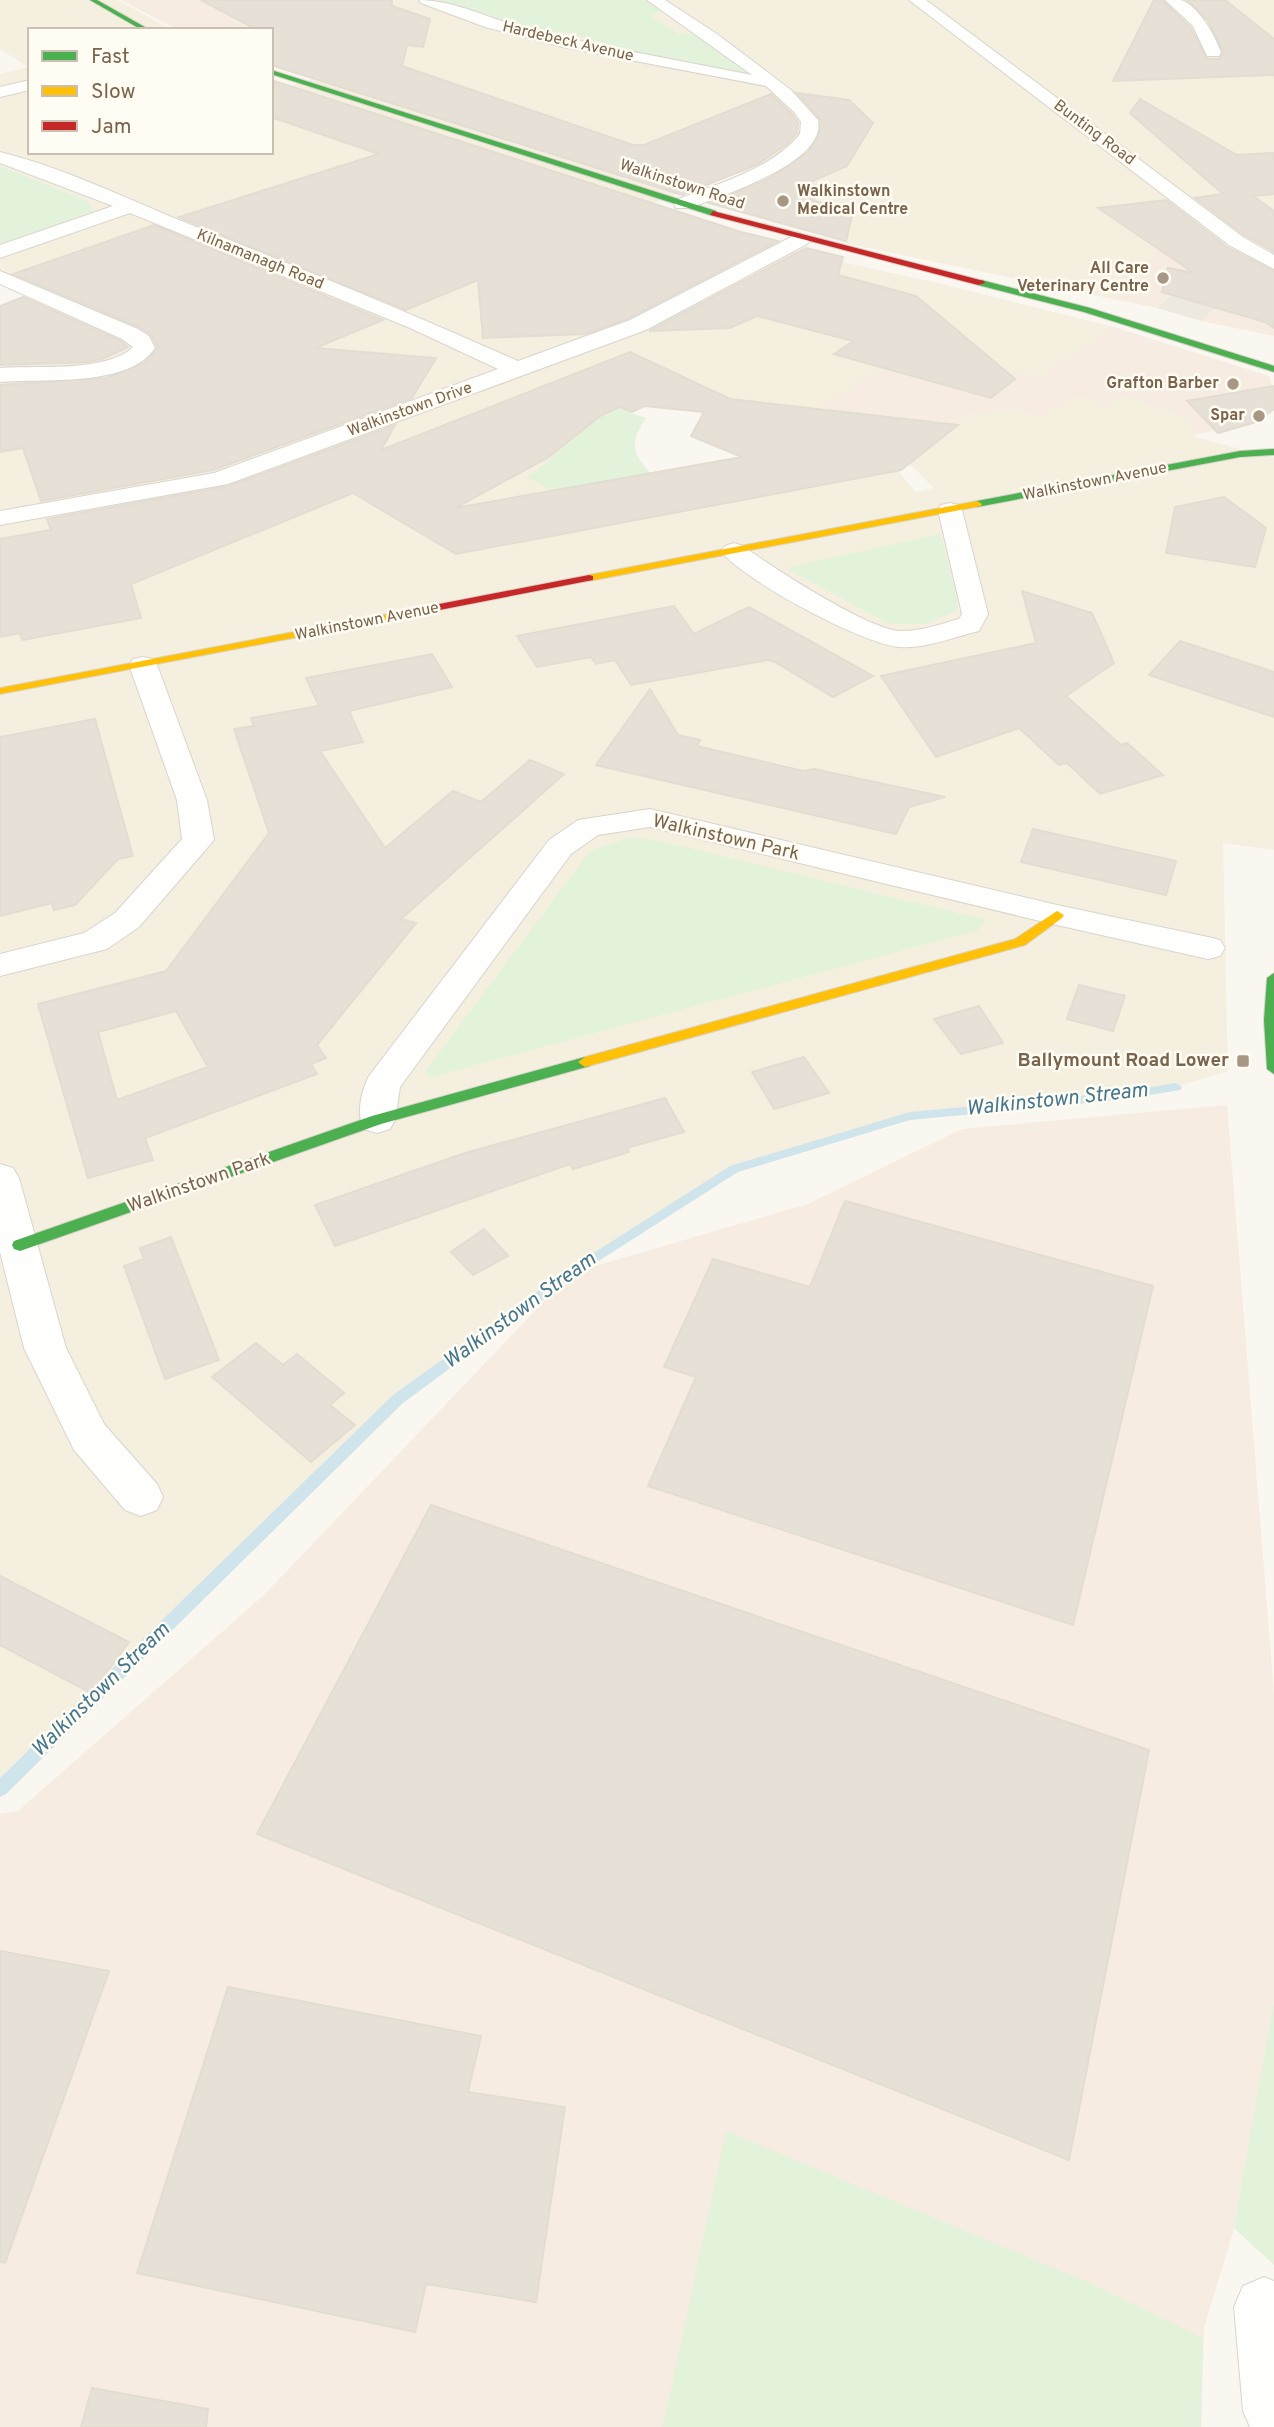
<svg xmlns="http://www.w3.org/2000/svg" width="1274" height="2427" font-family="Overpass,sans-serif">
<rect width="100%" height="100%" fill="#f9f7f0"/>
<path fill="#f5efe0" d="M 0,0 L 118,0 L 172,30 L 30,30 L 30,152 L 271,152 L 271,92 L 323,76 L 271,30 L 235,30 L 277,17 L 310,0 L 1274,0 L 1274,233 L 1260,233 L 1220,246 L 1126,283 L 1113,299 L 849,244 L 769,221 L 814,198 L 734,173 L 651,204 L 814,256 L 942,284 L 1114,327 L 1040,377 L 825,410 L 668,393 L 629,414 L 616,408 L 607,413 L 573,438 L 550,462 L 528,477 L 552,491 L 862,436 L 874,444 L 916,492 L 934,488 L 878,433 L 1011,408 L 1039,417 L 1078,395 L 1105,405 L 1124,395 L 1192,419 L 1195,437 L 1274,458 L 1274,850 L 1223,843 L 1228,1071 L 1176,1087 L 1120,1096 L 910,1116 L 734,1169 L 571,1273 L 398,1399 L 0,1789 L 0,370 L 117,338 L 0,284 L 0,246 L 85,200 L 0,166 L 0,74 L 28,67 L 0,49 Z"/>
<path fill="#f7ece1" d="M 121,0 L 310,0 L 277,17 L 235,30 L 178,30 Z
M 1159,247 L 1208,257 L 1157,308 L 1113,299 Z
M 1259,268 L 1274,275 L 1274,336 L 1201,321 Z
M 1114,327 L 1269,376 L 1274,390 L 1249,422 L 1195,435 L 1191,419 L 1124,395 L 1105,405 L 1078,395 L 1039,417 L 1011,408 L 878,433 L 825,410 L 828,402 L 912,350 L 944,354 L 1032,377 L 1040,377 Z
M 1227,1105 L 1274,1694 L 1274,2000 L 1238,2215 L 1204,2328 L 1201,2427 L 0,2427 L 0,1814 L 18,1811 L 264,1595 L 571,1273 L 808,1204 L 962,1129 Z"/>
<path fill="#ede8e0" d="M 1208,257 L 1258,269 L 1201,321 L 1157,308 Z"/>
<path fill="#e3f2da" d="M 436,0 L 643,0 L 666,11 L 650,15 L 678,34 L 695,33 L 754,77 L 604,49 L 610,44 L 559,31 L 547,34 L 470,14 Z
M 0,166 L 85,200 L 95,210 L 0,246 Z
M 615,408 L 646,418 C 629,444 632,451 650,473 L 552,491 L 527,477 C 559,456 581,426 615,408 Z
M 940,534 L 955,589 L 958,610 L 925,624 L 889,624 L 786,568 Z
M 630,837 L 655,840 L 986,920 L 978,930 L 431,1077 L 424,1073 L 590,851 Z
M 1274,2000 L 1274,2265 L 1234,2228 Z
M 726,2131 L 1090,2283 L 1203,2338 L 1201,2427 L 663,2427 Z"/>
<g fill="none" stroke-linecap="round" stroke-linejoin="round">
<path fill="#d0e4eb" fill-rule="evenodd" d="M 1176,1083 L 1182,1087 L 1180,1090 L 1120,1100 L 910,1120 L 738,1172 L 575,1276 L 403,1403 L 6,1794 L 0,1797 L 0,1778 L 393,1395 L 567,1270 L 730,1166 L 910,1112 L 1120,1092 Z"/>
</g>
<path fill="#e6e0d7" stroke="#e3dcd1" stroke-width="2" fill-rule="evenodd" d="M 201,0 L 392,0 L 392,6 L 430,19 L 423,47 L 407,45 L 402,66 L 633,145 L 644,145 L 771,94 L 793,115 L 798,123 L 797,133 L 786,145 L 758,164 L 682,195 L 271,65 L 271,30 L 241,30 L 252,27 Z
M 1154,0 L 1162,0 L 1191,28 L 1207,59 L 1219,59 L 1223,52 L 1208,21 L 1187,0 L 1225,0 L 1274,39 L 1274,75 L 1113,81 Z
M 271,80 L 741,232 L 778,241 L 629,318 L 585,334 L 483,338 L 478,280 L 406,310 L 179,217 L 379,154 L 271,117 Z
M 797,93 L 849,100 L 873,123 L 847,166 L 808,183 L 831,190 L 811,200 L 853,212 L 846,241 L 709,203 L 770,178 L 808,152 L 818,137 L 821,120 Z
M 1140,99 L 1237,155 L 1274,153 L 1274,194 L 1253,196 L 1274,211 L 1274,252 L 1244,235 L 1195,198 L 1223,194 L 1130,113 Z
M 1166,200 L 1227,247 L 1274,271 L 1274,328 L 1265,322 L 1162,292 L 1168,268 L 1194,273 L 1098,208 Z
M 154,225 L 383,320 L 315,348 L 436,358 L 412,398 L 213,470 L 41,501 L 23,448 L 0,452 L 0,385 L 106,378 L 144,363 L 158,348 L 151,335 L 139,327 L 13,274 Z
M 806,248 L 843,257 L 838,275 L 916,296 L 1015,379 L 991,398 L 834,354 L 853,341 L 757,316 L 730,328 L 649,331 Z
M 23,297 L 121,341 L 128,347 L 105,358 L 88,362 L 0,365 L 0,306 Z
M 630,352 L 730,399 L 958,425 L 901,470 L 456,554 L 353,493 L 131,584 L 141,618 L 22,640 L 20,633 L 0,637 L 0,539 L 51,530 L 47,519 L 229,486 L 395,425 L 381,450 ZM 644,406 L 704,412 L 691,436 L 742,457 L 455,508 L 549,457 L 600,416 L 619,407 L 632,412 Z
M 1274,386 L 1274,409 L 1256,422 L 1218,433 L 1187,401 Z
M 1224,497 L 1266,528 L 1255,567 L 1166,553 L 1175,507 Z
M 1022,591 L 1092,613 L 1114,663 L 1066,696 L 1121,745 L 1127,743 L 1163,775 L 1100,794 L 1067,763 L 1059,765 L 1019,728 L 936,757 L 881,676 L 1036,643 Z
M 674,606 L 694,634 L 749,607 L 873,676 L 833,697 L 775,662 L 768,660 L 631,685 L 615,660 L 596,664 L 591,657 L 537,667 L 517,636 Z
M 1180,641 L 1274,672 L 1274,717 L 1149,675 Z
M 432,654 L 452,687 L 349,711 L 363,742 L 320,751 L 385,848 L 453,791 L 481,802 L 530,760 L 564,774 L 401,919 L 416,923 L 317,1045 L 326,1058 L 311,1064 L 317,1074 L 145,1138 L 153,1160 L 88,1178 L 38,1004 L 166,971 L 269,833 L 234,729 L 254,726 L 251,718 L 319,706 L 306,678 ZM 176,1011 L 208,1067 L 117,1100 L 98,1032 Z
M 650,689 L 678,735 L 700,740 L 697,746 L 803,771 L 814,769 L 945,797 L 909,807 L 896,834 L 596,765 Z
M 95,719 L 133,856 L 118,859 L 75,905 L 54,910 L 52,903 L 0,916 L 0,737 Z
M 1033,829 L 1176,861 L 1166,895 L 1021,862 Z
M 1079,985 L 1125,996 L 1113,1031 L 1067,1019 Z
M 979,1006 L 1003,1043 L 961,1054 L 934,1019 Z
M 804,1057 L 829,1093 L 774,1109 L 752,1072 Z
M 665,1098 L 684,1132 L 627,1148 L 629,1152 L 573,1169 L 570,1164 L 335,1246 L 315,1205 L 465,1153 Z
M 845,1201 L 1153,1286 L 1073,1625 L 648,1486 L 696,1377 L 664,1367 L 713,1259 L 810,1287 Z
M 484,1229 L 508,1256 L 473,1275 L 451,1252 Z
M 171,1237 L 219,1360 L 165,1379 L 124,1266 L 144,1259 L 140,1248 Z
M 256,1343 L 283,1365 L 297,1354 L 344,1393 L 330,1405 L 355,1425 L 311,1462 L 212,1377 Z
M 431,1505 L 1149,1750 L 1069,2160 L 257,1834 Z
M 0,1576 L 129,1642 L 91,1693 L 0,1645 Z
M 0,1951 L 109,1971 L 5,2263 L 0,2262 Z
M 228,1987 L 481,2036 L 468,2092 L 565,2107 L 536,2302 L 426,2284 L 415,2332 L 137,2273 Z
M 92,2388 L 208,2409 L 206,2427 L 81,2427 Z"/>
<g fill="none" stroke-linecap="round" stroke-linejoin="round">
<defs>
<path id="street" d="M 419,0 C 455,0 491,20 526,28 C 601,47 677,60 752,75 L 647,0 L 665,0 L 717,34 L 791,90 L 818,120 C 827,163 720,196 690,208 L 676,208 L 674,204 L 676,200 C 718,183 771,170 800,134 L 801,122 L 795,113 L 766,86 L 567,48 L 485,27 L 421,3 Z
M 909,0 L 926,0 L 1243,237 L 1274,255 L 1274,269 L 1229,245 Z
M 1165,0 C 1169,0 1177,0 1181,0 C 1199,6 1216,37 1221,53 L 1219,56 L 1207,56 L 1193,26 Z
M 30,80 L 30,90 L 0,97 L 0,87 Z
M 0,152 C 61,167 121,196 179,220 C 293,265 406,311 518,361 L 630,320 L 793,236 L 800,234 L 810,240 L 807,244 L 646,330 L 228,484 L 0,525 L 0,511 L 214,473 L 498,369 L 410,328 L 130,213 L 0,258 L 0,245 L 113,206 L 0,163 Z
M 0,271 L 138,329 L 149,336 L 155,348 C 128,388 43,378 0,382 L 0,368 C 37,365 106,373 133,347 L 122,339 L 0,284 Z
M 950,503 L 959,505 L 962,510 L 988,614 L 979,631 C 954,637 925,649 900,647 C 864,645 741,579 721,551 L 725,546 L 734,543 L 743,546 C 772,567 867,629 900,631 C 919,632 940,624 959,619 L 962,614 L 938,510 L 941,505 Z
M 143,657 L 153,659 L 157,665 L 207,800 L 214,840 L 139,927 L 107,949 L 0,976 L 0,954 L 84,933 L 115,913 L 182,839 L 177,800 L 129,665 L 133,659 Z
M 650,809 L 1057,905 L 1208,937 L 1220,940 L 1225,948 L 1220,956 L 1208,959 L 1057,925 L 650,827 L 598,835 L 571,854 L 400,1087 L 395,1120 L 390,1129 L 377,1133 L 364,1129 C 356,1115 361,1091 369,1076 L 549,840 L 578,820 Z
M 0,1164 L 13,1168 L 19,1178 L 66,1348 L 104,1424 L 157,1484 L 163,1497 L 157,1510 L 141,1516 L 125,1510 L 74,1450 L 24,1348 L 0,1252 Z
M 1264,2277 L 1274,2281 L 1274,2427 L 1250,2427 L 1243,2411 L 1234,2307 L 1243,2286 Z"/>
<path id="fast" d="M 90,0 L 97,0 L 150,30 L 142,30 Z
M 271,70 L 716,211 L 717,213 L 710,215 L 271,74 Z
M 981,280 L 1090,308 L 1274,366 L 1274,372 L 1084,312 L 978,285 L 978,281 Z
M 1274,449 L 1274,455 L 1240,457 L 977,507 L 972,504 L 977,501 L 1240,451 Z
M 1274,973 L 1274,1074 L 1267,1069 L 1264,1020 L 1267,978 Z
M 585,1057 L 590,1058 L 592,1062 L 590,1066 L 381,1124 L 20,1251 L 14,1249 L 12,1245 L 14,1241 L 372,1116 Z"/>
<path id="slow" d="M 977,501 L 982,504 L 981,506 L 589,581 L 584,578 L 589,575 Z
M 393,613 L 397,614 L 397,618 L 0,694 L 0,688 Z
M 1057,911 L 1064,915 L 1062,918 L 1025,945 L 585,1067 L 578,1062 L 585,1057 L 1015,939 Z"/>
<path id="jam" d="M 713,211 L 984,281 L 985,283 L 978,285 L 710,215 Z
M 589,575 L 593,576 L 593,580 L 393,619 L 388,616 L 393,613 Z"/>
</defs>
<use href="#street" stroke="#dad4cd" stroke-width="2"/>
<use href="#fast" stroke="#d8d3ca" stroke-width="2"/>
<use href="#slow" stroke="#d8d3ca" stroke-width="2"/>
<use href="#jam" stroke="#d8d3ca" stroke-width="2"/>
<use href="#street" fill="#fefefd" fill-rule="evenodd"/>
<use href="#fast" fill="#4caf50" fill-rule="evenodd"/>
<use href="#slow" fill="#ffc107" fill-rule="evenodd"/>
<use href="#jam" fill="#c62828" fill-rule="evenodd"/>
</g>
<g fill="#a79785" stroke="#fffcf3" stroke-width="2.5">
<circle cx="783" cy="201" r="7"/>
<circle cx="1163" cy="278" r="7"/>
<circle cx="1233" cy="384" r="7"/>
<circle cx="1259" cy="416" r="7"/>
<rect x="1236" y="1054" width="14" height="14" rx="3.5"/>
</g>
<g text-anchor="middle" dominant-baseline="central" stroke-width="5" stroke-linejoin="round" paint-order="stroke">
<g font-size="16" fill="#7b644c" stroke="#fffcf3">
<text transform="translate(568 42) rotate(13)">Hardebeck Avenue</text>
<text transform="translate(1094 133) rotate(37)">Bunting Road</text>
<text transform="translate(682 185) rotate(18)">Walkinstown Road</text>
<text transform="translate(260 260) rotate(22)">Kilnamanagh Road</text>
<text transform="translate(410 410) rotate(-20)">Walkinstown Drive</text>
<text transform="translate(1095 482) rotate(-11)">Walkinstown Avenue</text>
<text transform="translate(367 622) rotate(-11)">Walkinstown Avenue</text>
</g>
<g font-size="16" font-weight="bold" fill="#7b644c" stroke="#fffcf3" text-anchor="end">
<text x="797" y="192" text-anchor="start">Walkinstown<tspan x="797" dy="18">Medical Centre</tspan></text>
<text x="1149" y="269">All Care<tspan x="1149" dy="18">Veterinary Centre</tspan></text>
<text x="1219" y="384">Grafton Barber</text>
<text x="1245" y="416">Spar</text>
</g>
<g font-size="19" fill="#7b644c" stroke="#fffcf3">
<text transform="translate(726 838) rotate(13)">Walkinstown Park</text>
<text transform="translate(199 1183) rotate(-19)">Walkinstown Park</text>
</g>
<g font-size="19" font-weight="bold" fill="#7b644c" stroke="#fffcf3" text-anchor="end">
<text x="1229" y="1061">Ballymount Road Lower</text>
</g>
<g font-size="21" font-style="italic" fill="#44778f" stroke="#fffcf3">
<text transform="translate(1057 1100) rotate(-6)">Walkinstown Stream</text>
<text transform="translate(520 1311) rotate(-36)">Walkinstown Stream</text>
<text transform="translate(101 1690) rotate(-44)">Walkinstown Stream</text>
</g>
</g>
<rect x="28" y="28" width="245" height="126" fill="#fffcf3" stroke="#cabfb0" stroke-width="2"/>
<rect x="42" y="51" width="35" height="10" fill="#4caf50" stroke="#cabfb0" stroke-width="2"/>
<text x="91" y="63" font-size="21" fill="#7b644c">Fast</text>
<rect x="42" y="86" width="35" height="10" fill="#ffc107" stroke="#cabfb0" stroke-width="2"/>
<text x="91" y="98" font-size="21" fill="#7b644c">Slow</text>
<rect x="42" y="121" width="35" height="10" fill="#c62828" stroke="#cabfb0" stroke-width="2"/>
<text x="91" y="133" font-size="21" fill="#7b644c">Jam</text>
</svg>
